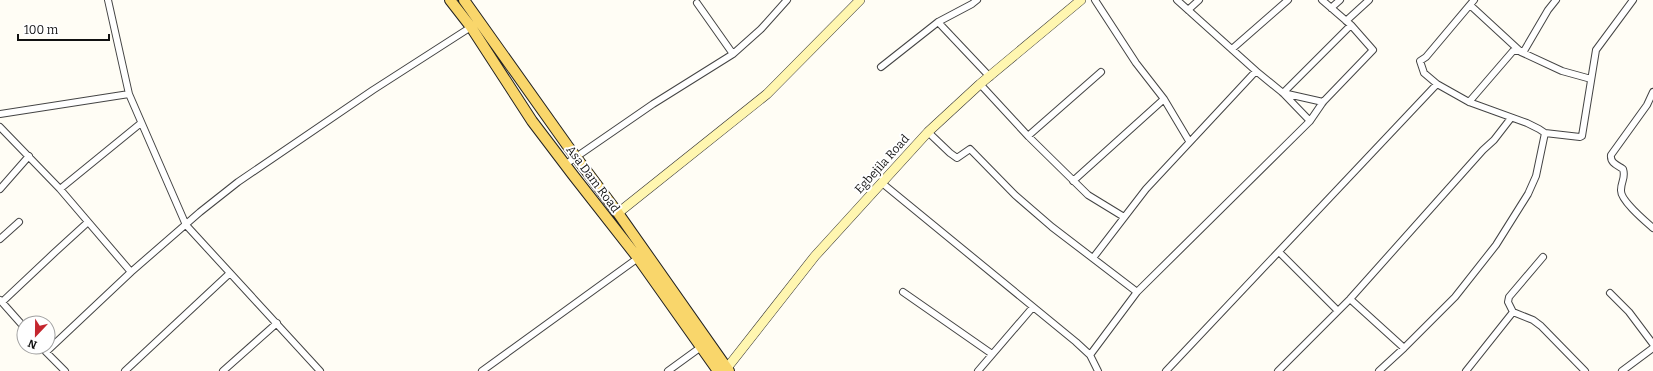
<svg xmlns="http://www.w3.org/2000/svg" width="1653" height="371" font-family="Bitter,serif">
<rect width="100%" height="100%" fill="#fffdf5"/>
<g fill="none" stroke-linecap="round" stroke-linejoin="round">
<defs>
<path id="street" d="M 108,0 L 129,94 L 186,225 L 320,371
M 1177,0 L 1256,71 L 1283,93 L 1310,121
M 697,3 L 733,54
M 1470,5 L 1521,52 L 1562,71 L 1591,79
M 1331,8 L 1340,0
M 1188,10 L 1199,0
M 1346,21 L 1369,0
M 938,22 L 990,77
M 1232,49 L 1288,0
M 881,67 L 938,22 L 972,4 L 977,0
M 980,84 L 1028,136 L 1088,195 L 1124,217
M 1437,84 L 1424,73 L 1420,61 L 1426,57 L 1474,0
M 1653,92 L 1647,105 L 1611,155 C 1610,163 1617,165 1623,169 C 1626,178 1621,181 1621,190 C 1620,200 1645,221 1653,228
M 1283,93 L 1351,25
M 1283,93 L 1323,102
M 1164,99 L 1189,141
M 1469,102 L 1513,51 L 1524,51 L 1548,10 L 1556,0
M 0,114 L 129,94
M 0,127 L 60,189 L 131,272
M 928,132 L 950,153 L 957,158 L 970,149 L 1015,195 L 1052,227 L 1137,292
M 1545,133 L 1580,137 L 1582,136 L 1596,50 L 1633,0
M 1028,136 L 1101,72
M 566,164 L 653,104 L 733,54 L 761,29 L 787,0
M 1073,181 L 1164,99 L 1136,63 L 1095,0
M 882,183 L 1076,342 L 1090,355 L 1098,371
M 0,189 L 29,156
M 60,189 L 141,123
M 0,239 L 19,222
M 1279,252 L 1338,311
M 1093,258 L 1146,189 L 1256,71
M 903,292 L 992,354
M 1610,293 L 1629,312 L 1653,344
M 1350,299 L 1404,348
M 0,300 L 24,327
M 2,302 L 53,254 L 88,222
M 1513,312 L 1508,302 L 1509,297 L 1543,257
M 42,347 L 46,352 L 131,272 L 200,212 L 238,182 L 373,90 L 471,27
M 46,352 L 65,371
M 1090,355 L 1137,292 L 1310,121 L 1323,102 L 1373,50 L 1351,25 L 1322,0
M 125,371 L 230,273
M 223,371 L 277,323
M 482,371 L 638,258
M 668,371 L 701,347
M 978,371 L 1033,307
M 1166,371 L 1437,84 L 1469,102 L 1527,123 L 1539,129 L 1545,133 L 1536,176 L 1528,194 L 1496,245 L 1455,297 L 1404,348 L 1379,371
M 1278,371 L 1350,299 L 1483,150 L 1494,140 L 1511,118
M 1466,371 L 1513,312 L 1533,320 L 1541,326 L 1585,371
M 1622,371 L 1653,348"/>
<path id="secondary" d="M 618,213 L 767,94 L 860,0
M 727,368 L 815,256 L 928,132 L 980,84 L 1081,0"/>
<path id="primary" d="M 450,0 L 471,27 L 532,121 L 573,175 L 638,258 L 718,371
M 464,0 L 567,145 L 618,213 L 729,371"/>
</defs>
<use href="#street" stroke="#444" stroke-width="8"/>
<use href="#secondary" stroke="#333" stroke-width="10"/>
<use href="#primary" stroke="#222" stroke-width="12"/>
<use href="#street" stroke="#fff" stroke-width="6"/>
<use href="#secondary" stroke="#fff6b0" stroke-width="9"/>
<use href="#primary" stroke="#f9d66b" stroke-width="10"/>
</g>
<g text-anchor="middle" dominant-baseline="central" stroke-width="4" stroke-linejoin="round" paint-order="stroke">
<g font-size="12" fill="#111" stroke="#fff">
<text transform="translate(882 164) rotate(-48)">Egbejila Road</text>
<text transform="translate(593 179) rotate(53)">Asa Dam Road</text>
</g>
</g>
<g transform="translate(36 335) rotate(202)"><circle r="19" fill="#ffffff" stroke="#a0a0a0"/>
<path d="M0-3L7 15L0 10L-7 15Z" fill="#c4262e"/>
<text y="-6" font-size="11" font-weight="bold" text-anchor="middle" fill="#111111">N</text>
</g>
<path d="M18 34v6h91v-6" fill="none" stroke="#111111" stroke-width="2"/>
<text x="24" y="34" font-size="12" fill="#111111" stroke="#ffffff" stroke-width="3" paint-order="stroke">100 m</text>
</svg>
